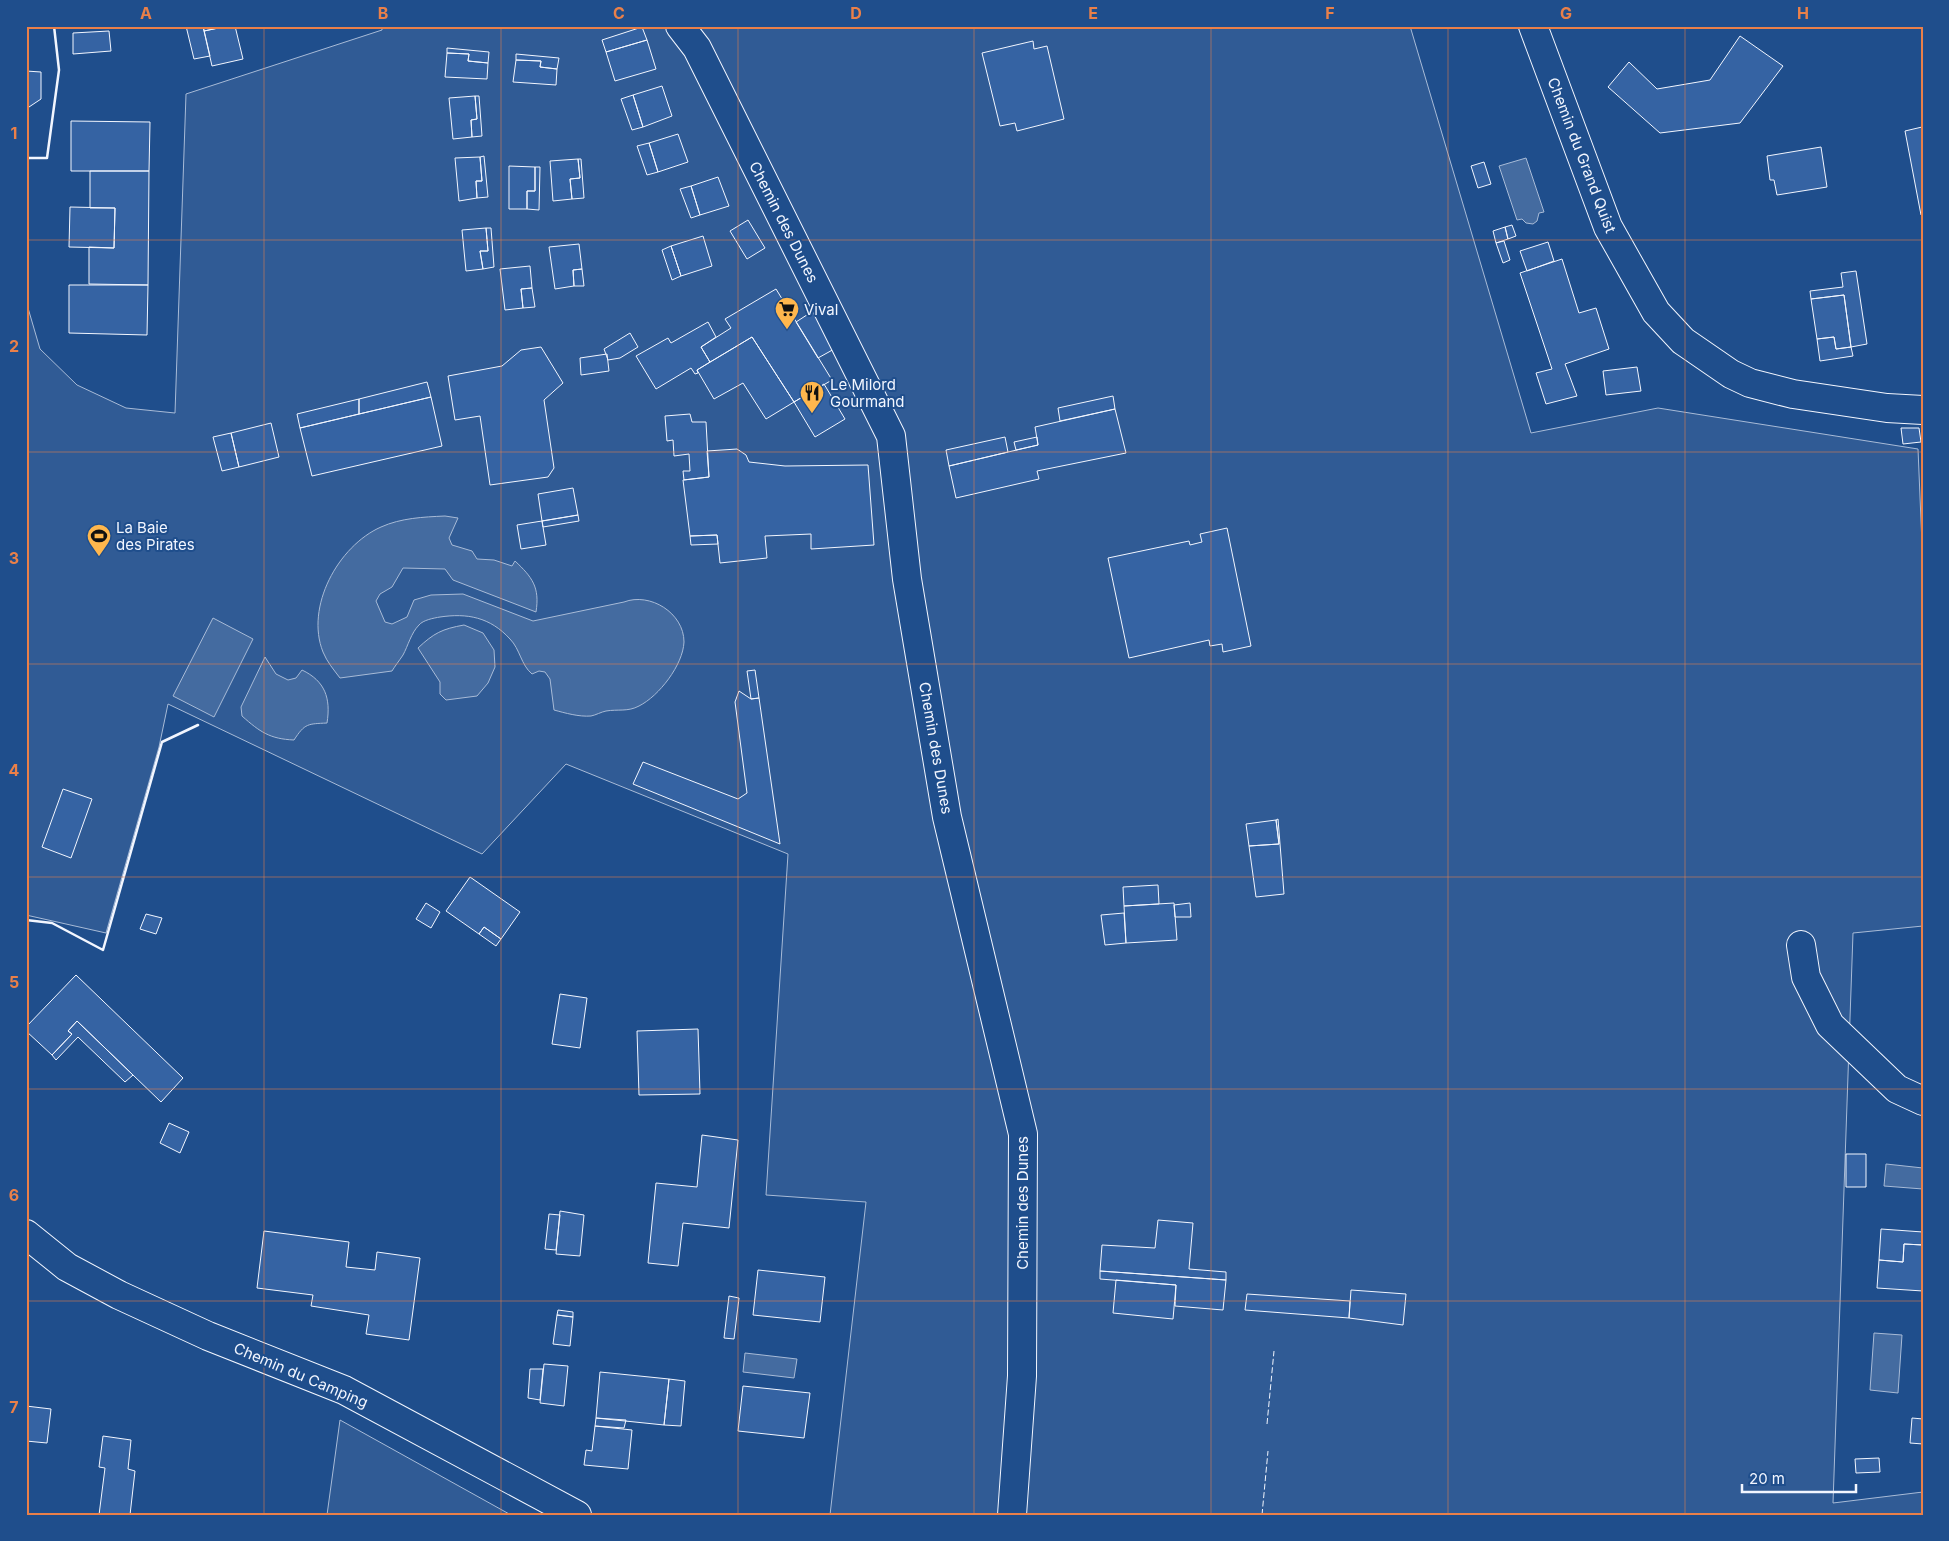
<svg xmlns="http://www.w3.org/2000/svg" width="1949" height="1541" font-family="Inter,sans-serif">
<rect width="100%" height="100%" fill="#1f4e8c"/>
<path fill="#305b95" stroke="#a8bbd7" d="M 382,26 L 1410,26 L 1531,433 L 1658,408 L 1918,449 L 1923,568 L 1923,926 L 1853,933 L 1833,1503 L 1923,1492 L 1923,1515 L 830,1515 L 866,1202 L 766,1195 L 788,854 L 566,764 L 482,854 L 168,704 L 159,747 L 106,933 L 26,915 L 26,287 L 28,308 L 40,349 L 77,385 L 126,408 L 175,413 L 186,94 L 382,30 Z
M 340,1420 L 511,1515 L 327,1515 Z"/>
<path fill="#446ba0" stroke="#a8bbd7" d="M 1526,158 L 1544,212 L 1539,213 L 1537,221 L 1533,224 L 1526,223 L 1522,219 L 1517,220 L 1499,166 Z
M 445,516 L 458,518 L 449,538 L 452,545 L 472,551 L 477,559 L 494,560 L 512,566 L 515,561 C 532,577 540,587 536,612 L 453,580 L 445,569 L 403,568 L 392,587 L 380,594 L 376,601 L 385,622 L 392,624 L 407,617 L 414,600 L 431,595 L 463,594 L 533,621 L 624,602 C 650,592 684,613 684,642 C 683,665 659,696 639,706 C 628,712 618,709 606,711 C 601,712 596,715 591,716 C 579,717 565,713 554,710 L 550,679 L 545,672 L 539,671 L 532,674 C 521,665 520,649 510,639 C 490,617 467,613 440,617 C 434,618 423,620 419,625 C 411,633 408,646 403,655 C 399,661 395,666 392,671 L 340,678 C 334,670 327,662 323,652 C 305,607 338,546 381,527 C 401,518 423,517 445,516 Z
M 213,618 L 253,639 L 214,717 L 173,696 Z
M 464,625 L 483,633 L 494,650 L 495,667 L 488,683 L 477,696 L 446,700 L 440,694 L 440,682 L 418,648 C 434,633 442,629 464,625 Z
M 265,657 L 276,674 L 288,680 L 296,678 L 302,670 C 325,681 331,698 327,723 C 308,724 305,723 294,740 C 270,739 260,732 242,716 L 241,707 Z
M 1886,1164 L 1923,1168 L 1923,1189 L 1884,1186 Z
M 1874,1333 L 1902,1335 L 1898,1393 L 1870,1390 Z
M 745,1353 L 797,1359 L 794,1378 L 743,1372 Z"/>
<path fill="#3563a3" stroke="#f2f6ff" d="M 186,26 L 203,26 L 210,56 L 194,59 Z
M 203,26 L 228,26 L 204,31 Z
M 228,26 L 235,26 L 243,59 L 212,66 L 204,31 Z
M 642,27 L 647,40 L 606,52 L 602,40 Z
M 109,31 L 111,51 L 73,54 L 73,33 Z
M 1740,36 L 1783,66 L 1740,123 L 1660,133 L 1608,87 L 1629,62 L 1657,89 L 1710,80 Z
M 647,40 L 656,69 L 615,81 L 606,52 Z
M 1033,41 L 1034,49 L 1047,46 L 1064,119 L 1017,131 L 1015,123 L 1000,126 L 982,53 Z
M 447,48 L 489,52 L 488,63 L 468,61 L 469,54 L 447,53 Z
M 447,53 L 469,54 L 468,61 L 488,63 L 487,79 L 445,77 Z
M 516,54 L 559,58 L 557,69 L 540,67 L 541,61 L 516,60 Z
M 516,60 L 541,61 L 540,67 L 557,69 L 556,85 L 513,82 Z
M 26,71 L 41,72 L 41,99 L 26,109 Z
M 662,86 L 672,116 L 643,127 L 633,95 Z
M 633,95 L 643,127 L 632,130 L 621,99 Z
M 475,96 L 479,96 L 482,136 L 472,137 L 471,120 L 477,119 Z
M 475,96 L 477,119 L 471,120 L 472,137 L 453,139 L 449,98 Z
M 71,121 L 150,122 L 149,171 L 71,171 Z
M 1922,127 L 1923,215 L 1921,215 L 1905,131 Z
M 678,134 L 688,162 L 658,172 L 649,143 Z
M 649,143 L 658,172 L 647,175 L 637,146 Z
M 1821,147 L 1827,187 L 1777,195 L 1774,180 L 1770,180 L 1767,156 Z
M 484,156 L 488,197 L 477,198 L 476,181 L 482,181 L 480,157 Z
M 480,157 L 482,181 L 476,181 L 477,198 L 459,201 L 455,158 Z
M 578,159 L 581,159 L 584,198 L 572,199 L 570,179 L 580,178 Z
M 578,159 L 580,178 L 570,179 L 572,199 L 553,201 L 550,161 Z
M 1484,162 L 1491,184 L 1478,188 L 1471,166 Z
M 509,166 L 535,167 L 535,191 L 527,191 L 527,209 L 509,209 Z
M 535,167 L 540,167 L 539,210 L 527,209 L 527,191 L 535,191 Z
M 90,171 L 149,171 L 148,285 L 89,284 L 89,247 L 114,248 L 115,208 L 90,208 Z
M 718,177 L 729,206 L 700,215 L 691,186 Z
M 691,186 L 700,215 L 691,218 L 680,189 Z
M 70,207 L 115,208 L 114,248 L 69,247 Z
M 748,220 L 765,248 L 747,259 L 730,231 Z
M 1512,225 L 1516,236 L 1508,239 L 1505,227 Z
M 1505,227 L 1508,239 L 1496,243 L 1493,231 Z
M 486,228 L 488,251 L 480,251 L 483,269 L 466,271 L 462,230 Z
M 486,228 L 491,228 L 494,267 L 483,269 L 480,251 L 488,251 Z
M 703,236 L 712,266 L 681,276 L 671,246 Z
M 1504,241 L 1510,260 L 1503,263 L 1496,243 Z
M 1548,242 L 1554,261 L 1527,271 L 1520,251 Z
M 579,244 L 582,269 L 573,270 L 574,286 L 555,289 L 549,247 Z
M 671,246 L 681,276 L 672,280 L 662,250 Z
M 1562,259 L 1579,313 L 1596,308 L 1609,349 L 1565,364 L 1577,396 L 1546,404 L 1536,373 L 1552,369 L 1520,273 Z
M 530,266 L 532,288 L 521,289 L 523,308 L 505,310 L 500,269 Z
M 582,269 L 584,286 L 574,286 L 573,270 Z
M 1856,271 L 1867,344 L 1851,347 L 1844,295 L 1811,299 L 1810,291 L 1843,287 L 1841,273 Z
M 69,285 L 148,285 L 147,335 L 69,333 Z
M 532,288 L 535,307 L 523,308 L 521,289 Z
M 776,289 L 832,380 L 794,402 L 752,337 L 710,362 L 701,347 L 731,328 L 725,319 Z
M 1844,295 L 1851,347 L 1836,349 L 1834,337 L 1817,339 L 1811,299 Z
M 813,311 L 836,348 L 818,358 L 796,322 Z
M 708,322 L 716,337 L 701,347 L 710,362 L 697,370 L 698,373 L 695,374 L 691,368 L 656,389 L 636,356 L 668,338 L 671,343 Z
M 630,333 L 638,347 L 620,358 L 608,360 L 604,349 Z
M 752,337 L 794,402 L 766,419 L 743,383 L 714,399 L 697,370 Z
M 1834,337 L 1836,349 L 1851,347 L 1853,356 L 1820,361 L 1817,339 Z
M 541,347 L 563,383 L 544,400 L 554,468 L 548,477 L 490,485 L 480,416 L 455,420 L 448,376 L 502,366 L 521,350 Z
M 607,354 L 609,371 L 581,375 L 580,358 Z
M 1637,367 L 1641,391 L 1606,395 L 1603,371 Z
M 427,382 L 431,397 L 359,414 L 359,399 Z
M 824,384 L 845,419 L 815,437 L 794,402 Z
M 1113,396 L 1115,409 L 1060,421 L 1058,408 Z
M 431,397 L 442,446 L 312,476 L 300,428 Z
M 359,399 L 359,414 L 300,428 L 297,414 Z
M 1115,409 L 1126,453 L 1037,471 L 1039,479 L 956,498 L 949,466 L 1038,445 L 1035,427 Z
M 690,414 L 692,422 L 706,422 L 709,477 L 684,480 L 683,471 L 690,471 L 689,454 L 674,456 L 673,440 L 667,441 L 665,416 Z
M 271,423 L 279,457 L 239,467 L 231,433 Z
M 1901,428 L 1919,428 L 1921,442 L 1903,444 Z
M 231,433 L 239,467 L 222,471 L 213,437 Z
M 1005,437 L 1008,452 L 949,466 L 946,450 Z
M 1037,437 L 1038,445 L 1016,450 L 1014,442 Z
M 737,449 L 746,455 L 749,462 L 785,466 L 868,465 L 874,545 L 811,549 L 811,534 L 765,536 L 767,558 L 720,563 L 717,535 L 690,536 L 683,480 L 709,477 L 707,451 Z
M 573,488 L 578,515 L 542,521 L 538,494 Z
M 578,515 L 579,521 L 543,527 L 542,521 Z
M 542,521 L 546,545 L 521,549 L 517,525 Z
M 1227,528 L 1251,646 L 1223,652 L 1222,644 L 1210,646 L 1209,640 L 1129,658 L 1108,558 L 1189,541 L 1190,545 L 1202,542 L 1200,534 Z
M 717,535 L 718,544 L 691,545 L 690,536 Z
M 755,670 L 759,698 L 751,699 L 747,671 Z
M 739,691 L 751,699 L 759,698 L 780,844 L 633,784 L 643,762 L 738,799 L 747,793 L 735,702 Z
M 63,789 L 92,799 L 71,858 L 42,847 Z
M 1278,819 L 1284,894 L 1256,897 L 1249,846 L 1279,844 L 1276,820 Z
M 1276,820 L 1279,844 L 1249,846 L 1246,824 Z
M 470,877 L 520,912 L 501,939 L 484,927 L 479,934 L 446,911 Z
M 1158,885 L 1159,904 L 1124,906 L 1123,887 Z
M 426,903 L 440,912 L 431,928 L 416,919 Z
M 1174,903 L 1177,940 L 1126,943 L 1124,906 Z
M 1190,903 L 1191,917 L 1175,917 L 1174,905 Z
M 1124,913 L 1126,943 L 1105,945 L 1101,915 Z
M 146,914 L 162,918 L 156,934 L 140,929 Z
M 484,927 L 501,939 L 496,946 L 479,934 Z
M 76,975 L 183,1078 L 161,1102 L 77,1021 L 68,1031 L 72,1034 L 52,1055 L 26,1031 L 26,1027 Z
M 560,994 L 587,998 L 580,1048 L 552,1044 Z
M 77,1021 L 133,1075 L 125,1082 L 78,1037 L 56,1060 L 52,1055 L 72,1034 L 68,1031 Z
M 698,1029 L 700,1094 L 639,1095 L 637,1031 Z
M 169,1123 L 189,1132 L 180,1153 L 160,1143 Z
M 702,1135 L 738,1140 L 729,1228 L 683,1223 L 678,1266 L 648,1263 L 656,1183 L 697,1187 Z
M 1846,1154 L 1866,1154 L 1866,1187 L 1846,1187 Z
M 560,1211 L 584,1215 L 580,1256 L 556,1254 Z
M 549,1214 L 560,1215 L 556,1250 L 545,1249 Z
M 1158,1220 L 1193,1223 L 1189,1269 L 1226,1272 L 1226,1280 L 1100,1271 L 1102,1245 L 1155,1248 Z
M 1881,1229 L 1923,1232 L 1923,1245 L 1904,1244 L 1903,1262 L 1879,1260 Z
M 264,1231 L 349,1242 L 346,1267 L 375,1270 L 377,1252 L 420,1258 L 409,1340 L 366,1334 L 369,1315 L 311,1306 L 313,1295 L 257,1288 Z
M 1904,1244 L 1923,1245 L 1923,1291 L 1877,1288 L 1879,1260 L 1903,1262 Z
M 758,1270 L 825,1277 L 820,1322 L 753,1315 Z
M 1100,1271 L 1226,1280 L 1223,1310 L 1175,1306 L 1176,1285 L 1100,1279 Z
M 1116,1280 L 1176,1285 L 1173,1319 L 1113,1313 Z
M 1351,1290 L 1406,1294 L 1403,1325 L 1349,1318 Z
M 1247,1294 L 1350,1301 L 1349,1318 L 1245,1310 Z
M 729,1296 L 739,1298 L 734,1339 L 724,1338 Z
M 558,1310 L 573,1312 L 573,1317 L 557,1315 Z
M 557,1315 L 573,1317 L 570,1346 L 553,1344 Z
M 544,1364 L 568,1366 L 564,1406 L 540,1403 Z
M 530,1369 L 543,1369 L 540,1400 L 528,1398 Z
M 600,1372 L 669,1379 L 664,1425 L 596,1418 Z
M 669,1379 L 685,1381 L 681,1426 L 664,1425 Z
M 743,1386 L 810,1393 L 804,1438 L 738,1431 Z
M 26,1406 L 51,1409 L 47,1443 L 26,1441 Z
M 596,1418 L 626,1420 L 624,1428 L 595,1426 Z
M 1912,1418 L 1923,1419 L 1923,1444 L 1910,1443 Z
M 595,1426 L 632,1430 L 628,1469 L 584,1465 L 586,1450 L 592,1451 Z
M 103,1436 L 131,1440 L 128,1469 L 135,1471 L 130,1515 L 99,1515 L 105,1468 L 99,1467 Z
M 1879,1458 L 1880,1472 L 1856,1473 L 1855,1459 Z"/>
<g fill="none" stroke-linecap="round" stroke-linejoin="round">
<defs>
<path id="street" d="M 680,26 L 697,48 L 891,436 L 907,579 L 947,817 L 1023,1134 L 1022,1376 L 1012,1515
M 1533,26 L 1608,227 L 1656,312 L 1683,341 L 1731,374 L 1750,383 L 1793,394 L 1887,408 L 1923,410
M 1801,945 L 1806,977 L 1830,1025 L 1897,1089 L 1923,1101
M 26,1234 L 67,1267 L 119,1295 L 208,1336 L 344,1390 L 577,1515"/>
</defs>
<use href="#street" stroke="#f2f6ff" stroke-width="30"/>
<use href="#street" stroke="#1f4e8c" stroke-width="28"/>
<path stroke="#f2f6ff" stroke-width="1" stroke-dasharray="6 2.5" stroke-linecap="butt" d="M 1267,1424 L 1274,1351
M 1262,1515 L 1268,1451"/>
<path stroke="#f2f6ff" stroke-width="2.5" d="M 26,158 L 47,158 L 59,70 L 54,26
M 26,920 L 52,923 L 103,950 L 162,742 L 198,725"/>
</g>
<path fill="none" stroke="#ea8049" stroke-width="1" stroke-opacity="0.55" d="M 264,26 L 264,1515M 501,26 L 501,1515M 738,26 L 738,1515M 974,26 L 974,1515M 1211,26 L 1211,1515M 1448,26 L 1448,1515M 1685,26 L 1685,1515M 26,240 L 1923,240M 26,452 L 1923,452M 26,664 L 1923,664M 26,877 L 1923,877M 26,1089 L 1923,1089M 26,1301 L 1923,1301"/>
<defs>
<symbol id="supermarket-pin" viewBox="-11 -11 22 30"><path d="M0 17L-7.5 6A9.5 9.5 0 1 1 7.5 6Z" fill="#ffb74d" stroke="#1f4e8c"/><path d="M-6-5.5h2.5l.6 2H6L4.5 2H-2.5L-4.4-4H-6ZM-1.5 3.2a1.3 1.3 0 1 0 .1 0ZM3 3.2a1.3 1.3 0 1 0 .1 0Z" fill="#111"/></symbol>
<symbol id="restaurant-pin" viewBox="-11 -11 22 30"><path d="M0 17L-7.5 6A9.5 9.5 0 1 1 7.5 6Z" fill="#ffb74d" stroke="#1f4e8c"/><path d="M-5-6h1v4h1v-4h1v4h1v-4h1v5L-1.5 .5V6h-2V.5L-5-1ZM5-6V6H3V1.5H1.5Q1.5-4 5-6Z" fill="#111"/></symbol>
<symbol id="stadium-pin" viewBox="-11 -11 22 30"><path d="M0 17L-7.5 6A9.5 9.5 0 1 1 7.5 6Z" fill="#ffb74d" stroke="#1f4e8c"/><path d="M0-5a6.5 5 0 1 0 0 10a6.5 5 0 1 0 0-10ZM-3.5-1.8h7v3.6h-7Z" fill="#111"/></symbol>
</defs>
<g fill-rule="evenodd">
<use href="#supermarket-pin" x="773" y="295" width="28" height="38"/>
<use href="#restaurant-pin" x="798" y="379" width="28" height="38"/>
<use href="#stadium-pin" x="85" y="522" width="28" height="38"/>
</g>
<g text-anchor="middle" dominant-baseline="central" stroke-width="4" stroke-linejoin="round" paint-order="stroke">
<g font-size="15" fill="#f2f6ff" stroke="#1f4e8c">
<text transform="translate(1582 155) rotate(69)">Chemin du Grand Quist</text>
<text transform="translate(784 222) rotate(63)">Chemin des Dunes</text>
<text transform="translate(936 748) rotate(80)">Chemin des Dunes</text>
<text transform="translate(1022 1203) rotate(-90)">Chemin des Dunes</text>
<text transform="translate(301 1375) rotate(23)">Chemin du Camping</text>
</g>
<g font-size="15" fill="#f2f6ff" stroke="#1f4e8c" text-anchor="start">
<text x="804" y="309">Vival</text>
<text x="830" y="384">Le Milord<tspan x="830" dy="17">Gourmand</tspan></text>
<text x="116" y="527">La Baie<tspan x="116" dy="17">des Pirates</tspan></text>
</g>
</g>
<rect width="1949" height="1541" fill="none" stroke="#1f4e8c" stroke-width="55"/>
<path d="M1742 1484v8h114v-8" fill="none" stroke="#f2f6ff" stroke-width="2.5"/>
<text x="1749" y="1484" font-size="15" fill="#f2f6ff" stroke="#1f4e8c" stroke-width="4" paint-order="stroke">20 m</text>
<rect x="28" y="28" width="1894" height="1486" fill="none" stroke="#ea8049" stroke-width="2"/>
<g font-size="16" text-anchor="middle" font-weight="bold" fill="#ea8049">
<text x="146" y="19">A</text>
<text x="383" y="19">B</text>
<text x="619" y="19">C</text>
<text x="856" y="19">D</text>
<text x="1093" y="19">E</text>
<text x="1330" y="19">F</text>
<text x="1566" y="19">G</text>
<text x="1803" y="19">H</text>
<text x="14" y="139">1</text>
<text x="14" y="352">2</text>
<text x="14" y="564">3</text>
<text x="14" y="776">4</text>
<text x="14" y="988">5</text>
<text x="14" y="1201">6</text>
<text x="14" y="1413">7</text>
</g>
</svg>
